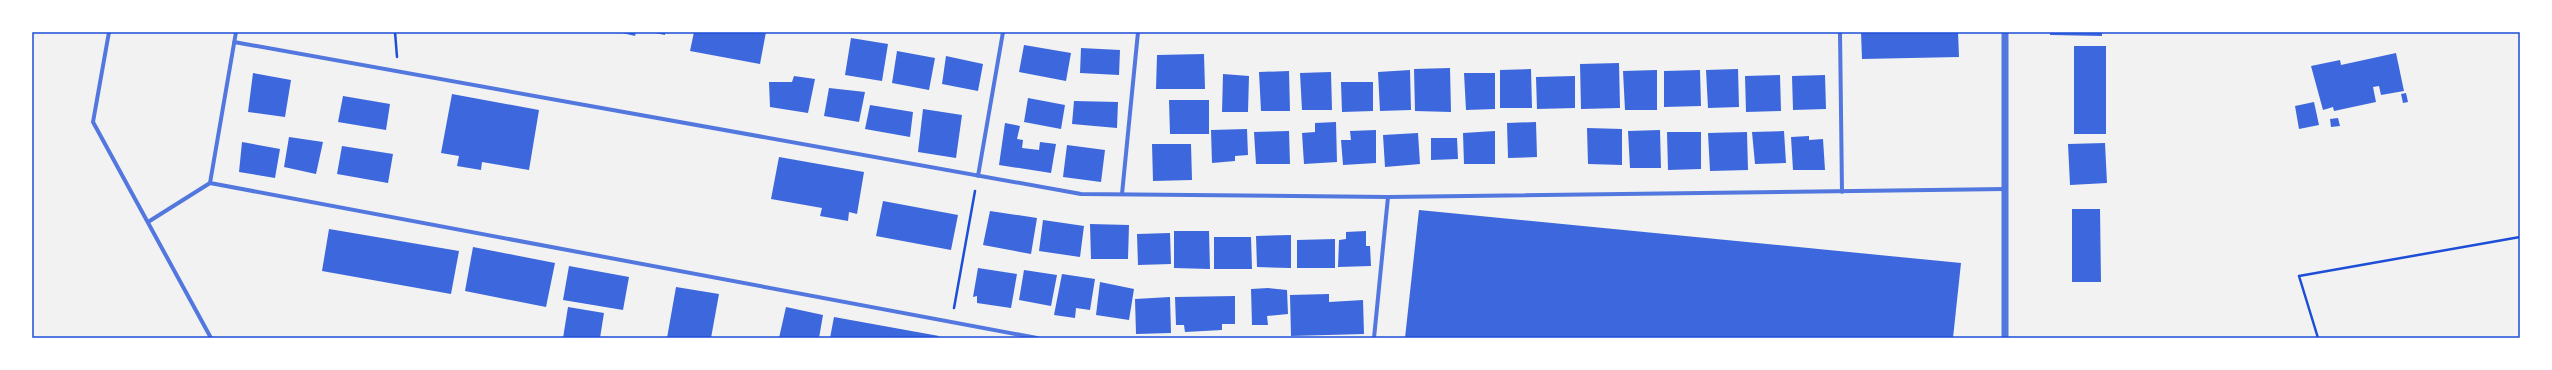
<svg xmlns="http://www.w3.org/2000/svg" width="2552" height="370" font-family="'Exo 2',sans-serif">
<rect width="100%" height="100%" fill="#f2f2f2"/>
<path fill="#3d67dc" d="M 618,32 L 636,32 L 635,36 Z
M 650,32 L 665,32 L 665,35 Z
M 694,32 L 766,32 L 760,64 L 690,51 Z
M 1861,32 L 1958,32 L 1959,57 L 1862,59 Z
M 2050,32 L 2102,32 L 2102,36 L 2050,35 Z
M 851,38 L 888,44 L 882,81 L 845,75 Z
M 1024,45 L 1071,53 L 1066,81 L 1019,72 Z
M 2074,46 L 2106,46 L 2106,134 L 2074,134 Z
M 1081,48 L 1120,50 L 1119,75 L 1080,73 Z
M 897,51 L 935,58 L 929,90 L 892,83 Z
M 2396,53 L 2404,91 L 2381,95 L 2379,86 L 2373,87 L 2376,102 L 2334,111 L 2333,107 L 2323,110 L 2311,66 L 2340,60 L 2341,65 Z
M 1204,54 L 1205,89 L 1156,89 L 1157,55 Z
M 946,56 L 983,64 L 978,91 L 942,84 Z
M 1619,63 L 1620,108 L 1581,109 L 1580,64 Z
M 1450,68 L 1451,112 L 1415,111 L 1414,69 Z
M 1531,69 L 1532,108 L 1500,108 L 1500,70 Z
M 1738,69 L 1739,107 L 1708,108 L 1706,70 Z
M 1410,70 L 1411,110 L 1380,111 L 1378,72 Z
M 1657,70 L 1657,110 L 1625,110 L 1623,71 Z
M 1700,70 L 1701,106 L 1664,107 L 1664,71 Z
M 1289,71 L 1290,111 L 1261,111 L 1259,72 Z
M 1331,72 L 1332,110 L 1302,110 L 1300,73 Z
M 253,73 L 291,80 L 285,117 L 248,112 Z
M 1464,73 L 1495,73 L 1495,109 L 1466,110 Z
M 1223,74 L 1249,76 L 1248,112 L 1222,112 Z
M 1780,75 L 1781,111 L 1746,112 L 1745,76 Z
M 1825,75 L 1826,109 L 1793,110 L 1792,76 Z
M 794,76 L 815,79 L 808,113 L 770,107 L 769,82 L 792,82 Z
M 1575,76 L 1575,108 L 1537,109 L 1536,77 Z
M 1341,82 L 1373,82 L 1373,111 L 1342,112 Z
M 829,88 L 865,92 L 859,122 L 824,116 Z
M 2406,93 L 2408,102 L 2403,103 L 2401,94 Z
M 452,94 L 539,110 L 529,170 L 482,162 L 481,170 L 457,166 L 459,156 L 441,153 Z
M 343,96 L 390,104 L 386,130 L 338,122 Z
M 1028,98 L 1065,105 L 1061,129 L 1024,122 Z
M 1169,100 L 1209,100 L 1209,134 L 1170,134 Z
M 1074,101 L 1118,102 L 1117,128 L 1072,124 Z
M 2314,102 L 2319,125 L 2299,129 L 2295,106 Z
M 870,105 L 913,112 L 910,137 L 865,129 Z
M 923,109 L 962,115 L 956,158 L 918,152 Z
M 2338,118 L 2340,126 L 2331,127 L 2330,119 Z
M 1336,122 L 1337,162 L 1304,164 L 1302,133 L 1315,132 L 1315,123 Z
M 1536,122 L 1537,157 L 1508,158 L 1507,123 Z
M 1005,123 L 1020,126 L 1017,139 L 1023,140 L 1022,148 L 1039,150 L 1040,142 L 1056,144 L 1051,173 L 999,165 Z
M 1587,128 L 1622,129 L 1622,165 L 1588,164 Z
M 1247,129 L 1248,155 L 1235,156 L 1235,161 L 1212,163 L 1211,130 Z
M 1376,130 L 1376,163 L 1343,165 L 1341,140 L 1351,140 L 1350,131 Z
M 1660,130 L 1661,168 L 1630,168 L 1628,131 Z
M 1289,131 L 1290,164 L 1256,164 L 1254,132 Z
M 1495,131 L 1495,164 L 1464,164 L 1463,133 Z
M 1784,131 L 1786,163 L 1755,164 L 1752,132 Z
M 1667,132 L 1701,132 L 1701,169 L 1668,170 Z
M 1747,132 L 1748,170 L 1710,171 L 1708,133 Z
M 1418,133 L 1420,164 L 1385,167 L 1383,135 Z
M 1809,136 L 1809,140 L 1823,139 L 1825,170 L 1793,170 L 1791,137 Z
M 289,137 L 323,142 L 316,174 L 284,167 Z
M 1431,138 L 1457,138 L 1458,159 L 1431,160 Z
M 242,142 L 280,149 L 275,178 L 239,172 Z
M 2105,143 L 2107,183 L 2070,185 L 2068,144 Z
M 1152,144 L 1191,144 L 1192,180 L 1153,181 Z
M 1067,145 L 1105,150 L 1101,182 L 1063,177 Z
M 342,146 L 393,154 L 388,183 L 337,174 Z
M 779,157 L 864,172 L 857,214 L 849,212 L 848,221 L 820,216 L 822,208 L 771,199 Z
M 883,201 L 958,215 L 951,250 L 876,236 Z
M 2072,209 L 2100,209 L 2101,282 L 2072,282 Z
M 1419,210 L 1961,263 L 1953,338 L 1405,338 Z
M 990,211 L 1037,218 L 1031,254 L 983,245 Z
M 1043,220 L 1084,226 L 1080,257 L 1039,251 Z
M 1090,224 L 1129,225 L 1128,259 L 1091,259 Z
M 329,229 L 459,251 L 451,294 L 322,271 Z
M 1174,231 L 1209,231 L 1210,269 L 1174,268 Z
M 1366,231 L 1366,246 L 1370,246 L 1371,266 L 1338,267 L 1339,240 L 1346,239 L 1346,232 Z
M 1170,233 L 1171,264 L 1138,265 L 1137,234 Z
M 1291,235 L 1291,268 L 1257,267 L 1256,236 Z
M 1214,237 L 1251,237 L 1252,269 L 1214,269 Z
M 1335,239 L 1335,268 L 1297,268 L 1297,240 Z
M 473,247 L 555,263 L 546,307 L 465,291 Z
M 569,266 L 629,277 L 623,310 L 563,300 Z
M 978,268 L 1017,274 L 1011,308 L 977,303 L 977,296 L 973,297 Z
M 1024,270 L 1057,275 L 1051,306 L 1019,300 Z
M 1062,274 L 1095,279 L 1090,310 L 1076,308 L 1075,318 L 1054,315 Z
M 1100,282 L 1134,289 L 1129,320 L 1096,315 Z
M 676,287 L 719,294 L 711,338 L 667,338 Z
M 1268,288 L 1287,290 L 1288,314 L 1267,316 L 1268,325 L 1252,325 L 1251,289 Z
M 1329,294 L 1329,302 L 1363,300 L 1364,334 L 1291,336 L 1290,295 Z
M 1235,296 L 1235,324 L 1222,324 L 1222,330 L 1185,332 L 1184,325 L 1176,325 L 1175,297 Z
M 1170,297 L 1171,333 L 1136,334 L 1135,299 Z
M 568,307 L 604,313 L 600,338 L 563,338 Z
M 786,307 L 823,315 L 819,338 L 779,338 Z
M 834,317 L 939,336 L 938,338 L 830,338 Z"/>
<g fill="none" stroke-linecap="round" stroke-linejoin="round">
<path stroke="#1d4ed8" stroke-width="2.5" d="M 395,32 L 397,57
M 954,308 L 975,191
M 2318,338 L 2299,276 L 2520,237"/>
<path stroke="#5277de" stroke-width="4" d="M 109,32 L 93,122 L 211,338
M 236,32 L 210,183 L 1037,338
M 1840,32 L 1842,192
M 234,42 L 1081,194 L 1388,197 L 2006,189
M 978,176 L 1003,32
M 1122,194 L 1138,32
M 148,222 L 210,183
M 1374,338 L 1388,197"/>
<path stroke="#5277de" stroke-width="7" d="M 2005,338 L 2005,32"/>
</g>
<rect width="2552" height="370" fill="none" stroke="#ffffff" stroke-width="66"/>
<rect x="33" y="33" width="2486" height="304" fill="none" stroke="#1d4ed8" stroke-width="1.5"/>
</svg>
